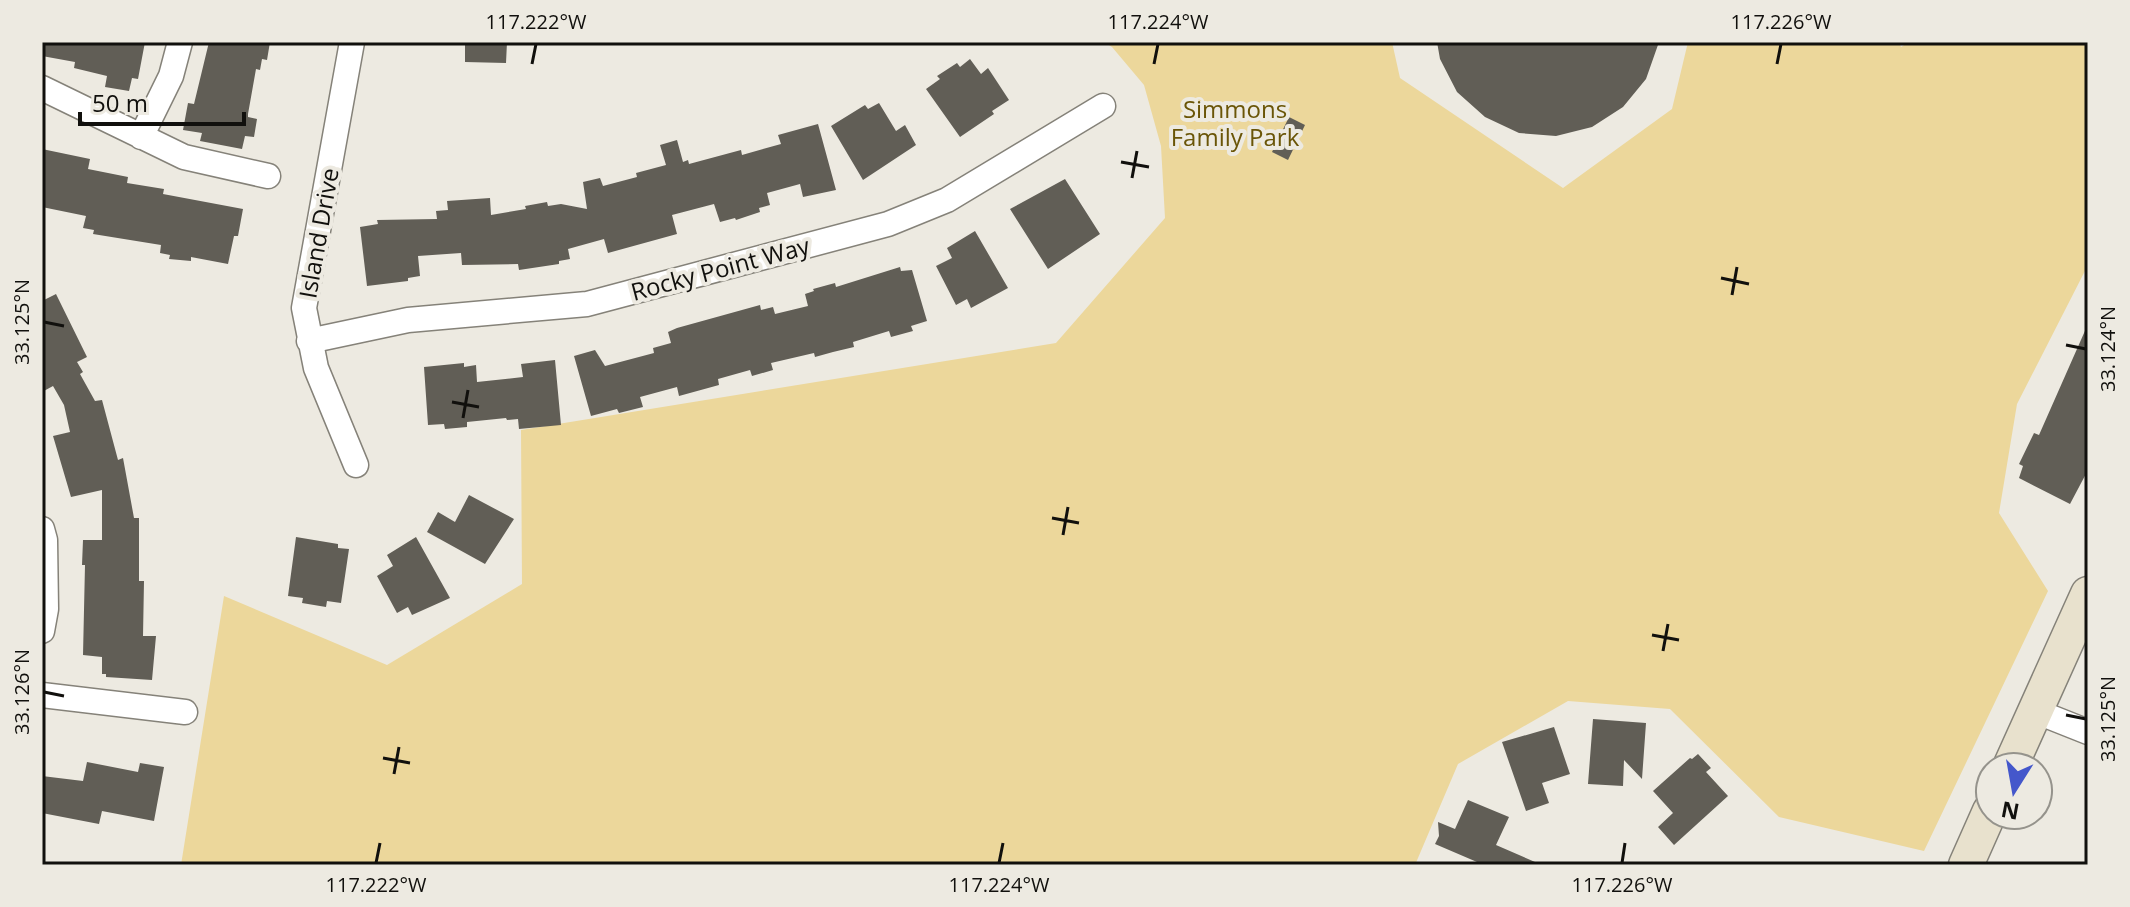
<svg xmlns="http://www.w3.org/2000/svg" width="2130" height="907" font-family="'Open Sans',sans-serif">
<rect width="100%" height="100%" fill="#edeae1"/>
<path fill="#ecd79b" d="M 1104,42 L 1392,42 L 1400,78 L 1563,188 L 1672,109 L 1688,42 L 1899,42 L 1901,47 L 1909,42 L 2088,42 L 2088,265 L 2017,404 L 1999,513 L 2048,591 L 1924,851 L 1779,817 L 1670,709 L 1568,701 L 1458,764 L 1415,865 L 181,865 L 224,596 L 387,665 L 522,584 L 521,430 L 1056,343 L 1165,218 L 1161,146 L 1144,85 L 1112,47 Z"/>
<path fill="#615e56" d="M 42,42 L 145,42 L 138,79 L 132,78 L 129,91 L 105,87 L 107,76 L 74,68 L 75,62 L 42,56 Z
M 209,42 L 270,42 L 267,60 L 262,59 L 260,70 L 256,69 L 248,114 L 248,117 L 257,119 L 254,137 L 245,136 L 242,149 L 200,141 L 202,133 L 183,130 L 188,103 L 194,104 Z
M 465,42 L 507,42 L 506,63 L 465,62 Z
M 1437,42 L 1659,42 L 1646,79 L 1623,107 L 1592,127 L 1556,136 L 1519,133 L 1485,117 L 1457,92 L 1440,59 Z
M 970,59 L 981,74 L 988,68 L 1009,100 L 992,111 L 994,114 L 960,137 L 926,89 L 940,79 L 937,76 L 957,63 L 960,67 Z
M 879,103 L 896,131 L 905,125 L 916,145 L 863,180 L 831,126 L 865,105 L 868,109 Z
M 1289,117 L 1305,125 L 1288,160 L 1272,152 Z
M 818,124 L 836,190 L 803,197 L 800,184 L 767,193 L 770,205 L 759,208 L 760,212 L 736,220 L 735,218 L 720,222 L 714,204 L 672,215 L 677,234 L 608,253 L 604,239 L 568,249 L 570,259 L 559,261 L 559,264 L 519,270 L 518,264 L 462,265 L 461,253 L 418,256 L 420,276 L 408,278 L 408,281 L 367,286 L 360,227 L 378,224 L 377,220 L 437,219 L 436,211 L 448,210 L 447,201 L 490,198 L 491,215 L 526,209 L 525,206 L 547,202 L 548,206 L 561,204 L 587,209 L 583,182 L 600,178 L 603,186 L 637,177 L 636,173 L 666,165 L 660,145 L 677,140 L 683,162 L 688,160 L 689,164 L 741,150 L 742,155 L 781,144 L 778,135 Z
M 42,149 L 90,159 L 88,169 L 128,177 L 127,183 L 164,189 L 163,194 L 243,209 L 238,236 L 234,236 L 228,264 L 191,257 L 191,261 L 169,259 L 170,255 L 160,253 L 161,245 L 93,234 L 94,230 L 83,228 L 86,216 L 42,207 Z
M 1065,179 L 1100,234 L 1048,269 L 1010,209 Z
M 975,231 L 1008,288 L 971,308 L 967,299 L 956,305 L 936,266 L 952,258 L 947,248 Z
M 900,267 L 901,271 L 912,270 L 927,321 L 911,326 L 913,331 L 891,337 L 889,331 L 853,342 L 854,347 L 833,352 L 815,357 L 814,353 L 771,363 L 773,370 L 752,376 L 750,370 L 718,379 L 719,385 L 679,396 L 677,387 L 640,397 L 643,407 L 619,413 L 617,409 L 591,416 L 574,356 L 595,350 L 605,366 L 654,353 L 653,348 L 671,343 L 668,332 L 677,328 L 760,305 L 761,310 L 773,307 L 775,314 L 808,306 L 805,294 L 814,291 L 813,289 L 835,283 L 836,287 Z
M 56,294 L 87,357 L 77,362 L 83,372 L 80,374 L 95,401 L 102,400 L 118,460 L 123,458 L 134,518 L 139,518 L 139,581 L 144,581 L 143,636 L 156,636 L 152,680 L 106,677 L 106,674 L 102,674 L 102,657 L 83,655 L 85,565 L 82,565 L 83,540 L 102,540 L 102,490 L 71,497 L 53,436 L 70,432 L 64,405 L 53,386 L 42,392 L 42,301 Z
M 2088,324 L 2088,470 L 2070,504 L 2019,478 L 2023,466 L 2019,464 L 2034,433 L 2039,435 Z
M 555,360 L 561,425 L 519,429 L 518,419 L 507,420 L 506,418 L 467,422 L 467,427 L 445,429 L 444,424 L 428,425 L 424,367 L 464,363 L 464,367 L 476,365 L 477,382 L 523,377 L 521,364 Z
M 469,495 L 514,519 L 485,564 L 427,532 L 438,512 L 455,522 Z
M 296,537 L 338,544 L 338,548 L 349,549 L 341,603 L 327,601 L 326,607 L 302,603 L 303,598 L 288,596 Z
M 416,537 L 450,598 L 412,615 L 408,607 L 397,613 L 377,576 L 393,566 L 387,555 Z
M 1593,719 L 1646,723 L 1642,779 L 1624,760 L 1623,786 L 1588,784 Z
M 1554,727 L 1570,774 L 1542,783 L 1549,803 L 1526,811 L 1502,742 Z
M 1698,754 L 1711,768 L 1706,772 L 1728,796 L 1674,845 L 1658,827 L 1673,813 L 1653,791 L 1690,758 L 1692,759 Z
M 87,762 L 138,772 L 140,763 L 164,767 L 154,821 L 102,811 L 99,824 L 42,813 L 42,776 L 83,781 Z
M 1468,800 L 1509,817 L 1496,845 L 1542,865 L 1484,865 L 1435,844 L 1439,836 L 1438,822 L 1455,829 Z"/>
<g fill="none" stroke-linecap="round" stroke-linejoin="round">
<defs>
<path id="street" d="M 352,42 L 304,308 L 316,368 L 356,465
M 42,88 L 184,157 L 268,176
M 141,137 L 171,76 L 180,42
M 309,341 L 408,320 L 587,304 L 888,224 L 947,200 L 1103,106
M 42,529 L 45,540 L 46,609 L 42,631
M 42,695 L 185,712
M 2035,711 L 2088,732"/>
<path id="secondary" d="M 2010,767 L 2088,594
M 1966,865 L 1990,811"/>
</defs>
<use href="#street" stroke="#858279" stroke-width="27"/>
<use href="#secondary" stroke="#858279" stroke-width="37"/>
<use href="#street" stroke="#fff" stroke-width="24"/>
<use href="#secondary" stroke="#e8e1cd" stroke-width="34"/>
</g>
<path fill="none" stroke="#11100d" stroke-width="3" d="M 532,64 L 536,44M 1154,64 L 1158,44M 1777,64 L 1781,44M 1121,162 L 1149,167M 1132,178 L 1137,151M 1721,278 L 1749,284M 1732,295 L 1737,267M 44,322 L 64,326M 2066,345 L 2086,349M 452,402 L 479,407M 463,418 L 468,390M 1052,518 L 1079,523M 1063,535 L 1068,507M 1652,635 L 1679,640M 1663,651 L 1668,624M 44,692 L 64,696M 2066,715 L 2086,719M 383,758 L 410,763M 394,774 L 399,747M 376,863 L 380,843M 999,863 L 1003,843M 1622,863 L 1625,843"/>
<g text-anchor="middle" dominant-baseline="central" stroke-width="8" stroke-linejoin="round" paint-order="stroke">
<g font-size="24" fill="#6a5507" stroke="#edeae1">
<text x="1235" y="108">Simmons<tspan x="1235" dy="28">Family Park</tspan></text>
</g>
<g font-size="24" fill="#11100d" stroke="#edeae1">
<text transform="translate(318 233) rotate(-80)">Island Drive</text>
<text transform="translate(720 268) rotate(-15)">Rocky Point Way</text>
</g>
</g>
<rect width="2130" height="907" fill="none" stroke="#edeae1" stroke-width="88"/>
<g transform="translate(2014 791) rotate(191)"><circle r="38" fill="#edeae1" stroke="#95938c" stroke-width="2"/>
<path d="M0-6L14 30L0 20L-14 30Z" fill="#4457cb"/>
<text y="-12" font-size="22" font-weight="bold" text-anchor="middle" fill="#11100d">N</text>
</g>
<path d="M80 112v12h164v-12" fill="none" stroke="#11100d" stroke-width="4"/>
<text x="92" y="112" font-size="24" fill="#11100d" stroke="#edeae1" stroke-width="6" paint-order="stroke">50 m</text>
<rect x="44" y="44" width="2042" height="819" fill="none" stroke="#11100d" stroke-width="3"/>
<g font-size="20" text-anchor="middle" fill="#11100d">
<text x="536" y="29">117.222°W</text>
<text x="1158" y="29">117.224°W</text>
<text x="1781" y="29">117.226°W</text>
<text transform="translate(22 322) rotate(-90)" y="7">33.125°N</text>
<text transform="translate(2108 349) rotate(-90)" y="7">33.124°N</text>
<text transform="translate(22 692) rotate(-90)" y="7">33.126°N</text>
<text transform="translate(2108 719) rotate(-90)" y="7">33.125°N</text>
<text x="376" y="892">117.222°W</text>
<text x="999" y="892">117.224°W</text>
<text x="1622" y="892">117.226°W</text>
</g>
</svg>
